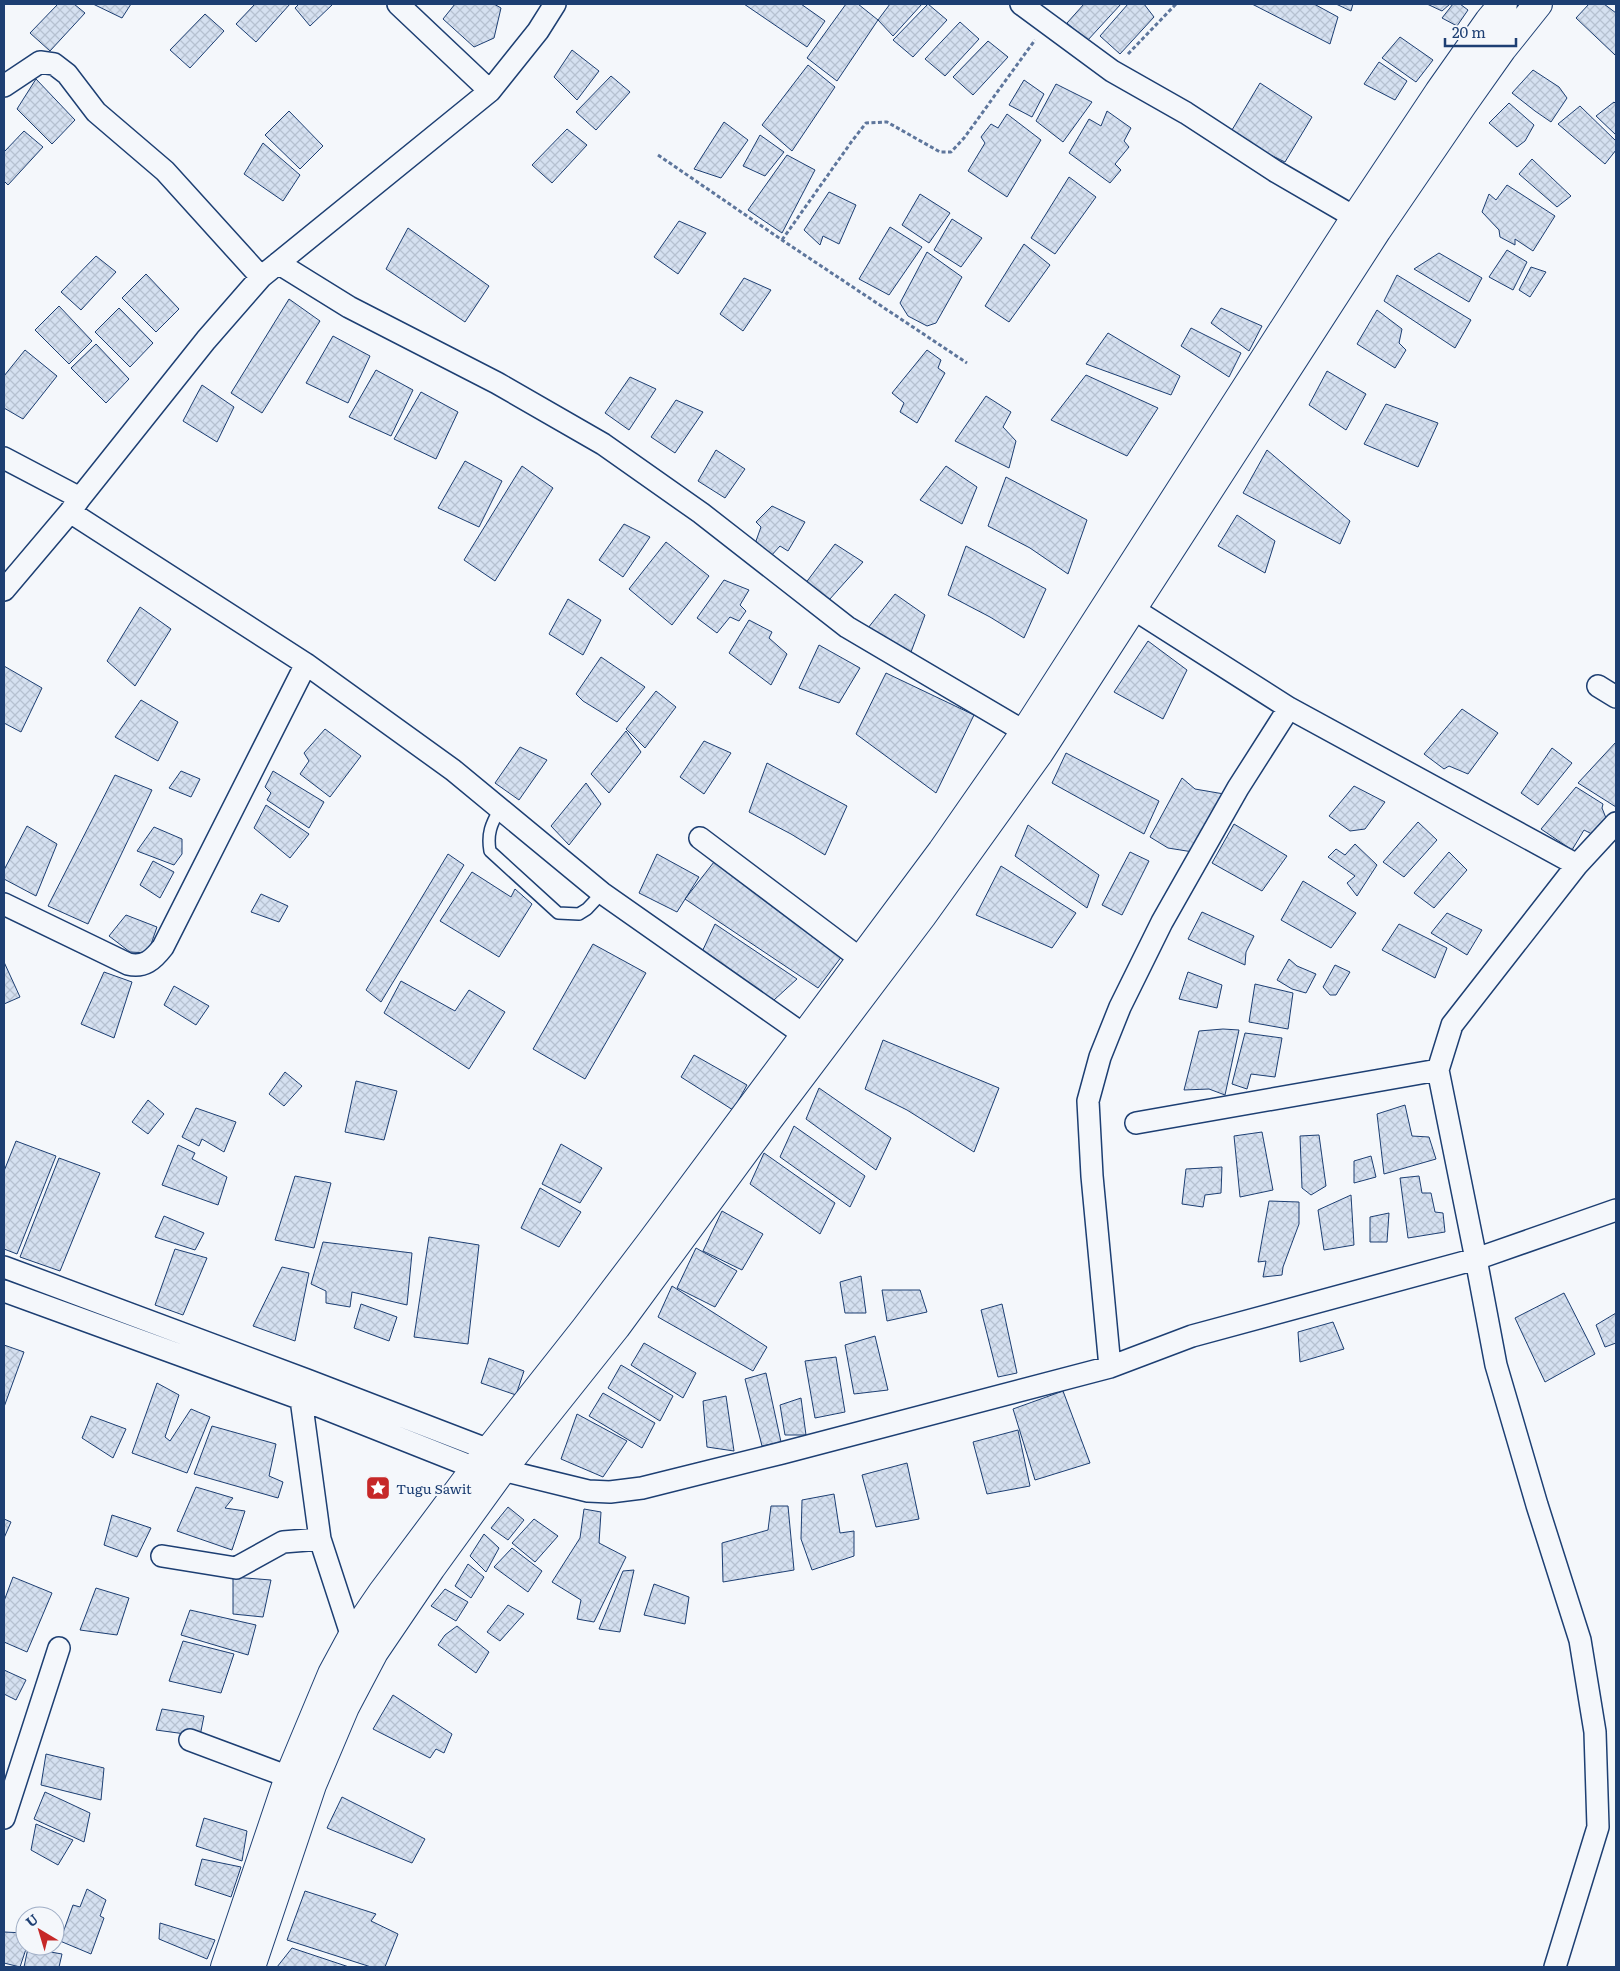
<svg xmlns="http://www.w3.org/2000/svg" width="1620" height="1971" font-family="Literata,serif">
<defs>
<pattern id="building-cross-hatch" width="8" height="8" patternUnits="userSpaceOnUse" patternTransform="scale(1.25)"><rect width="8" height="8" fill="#d5e0f0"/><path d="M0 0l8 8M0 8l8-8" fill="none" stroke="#b6c1d1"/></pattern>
</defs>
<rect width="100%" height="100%" fill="#f4f7fb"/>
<path fill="url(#building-cross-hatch)" stroke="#1d3f73" d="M 58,4 L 74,4 L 85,13 L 50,51 L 30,33 Z
M 93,4 L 131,4 L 122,18 Z
M 255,4 L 290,4 L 256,42 L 236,24 Z
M 299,4 L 333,4 L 310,26 L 295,8 Z
M 455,4 L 494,4 L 501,8 L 494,38 L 474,47 L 443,19 Z
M 744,4 L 801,4 L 825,21 L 807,47 Z
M 846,4 L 858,4 L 878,20 L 837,81 L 807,58 Z
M 890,4 L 922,4 L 893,36 L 878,20 Z
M 928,4 L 947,20 L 913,57 L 893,40 Z
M 1084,4 L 1121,4 L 1087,41 L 1067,23 Z
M 1128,4 L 1144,4 L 1154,17 L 1120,54 L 1100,36 Z
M 1252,4 L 1314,4 L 1338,17 L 1330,44 Z
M 1336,4 L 1353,4 L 1351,11 Z
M 1427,4 L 1450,4 L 1442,11 Z
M 1453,4 L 1460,4 L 1468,10 L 1457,26 L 1442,18 Z
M 1589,4 L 1604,4 L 1616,13 L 1616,53 L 1615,55 L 1576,18 Z
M 205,14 L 224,31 L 190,68 L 170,50 Z
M 960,22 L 979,39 L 945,76 L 925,59 Z
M 1400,37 L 1433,60 L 1416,82 L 1382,58 Z
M 988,41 L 1008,57 L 973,95 L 953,77 Z
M 572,50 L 599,71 L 577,100 L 554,77 Z
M 1379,62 L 1407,81 L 1395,100 L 1364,84 Z
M 808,65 L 835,87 L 792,151 L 762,125 Z
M 1533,70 L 1559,87 L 1567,98 L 1551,122 L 1535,111 L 1512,93 Z
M 611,76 L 630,92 L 596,130 L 576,112 Z
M 36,79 L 75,120 L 52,144 L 17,109 Z
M 1024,80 L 1044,94 L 1032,117 L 1009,105 Z
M 1260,83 L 1312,117 L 1285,162 L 1229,135 Z
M 1056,84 L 1092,102 L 1063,142 L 1036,121 Z
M 1614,102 L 1616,104 L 1616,135 L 1596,116 Z
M 1509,103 L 1534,125 L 1525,141 L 1517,147 L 1489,123 Z
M 1580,106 L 1616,141 L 1616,150 L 1605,164 L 1558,124 Z
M 289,111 L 323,146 L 300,169 L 265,135 Z
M 1107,111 L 1131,128 L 1124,141 L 1129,147 L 1115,164 L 1121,170 L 1110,183 L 1069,153 L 1089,119 L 1101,126 Z
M 1007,114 L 1041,140 L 1007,197 L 968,171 L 985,143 L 981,137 L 991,124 L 998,128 Z
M 724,122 L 748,140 L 721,178 L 694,169 Z
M 567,129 L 587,145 L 552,183 L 532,165 Z
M 24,131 L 43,147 L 8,185 L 4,181 L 4,152 Z
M 760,135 L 784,152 L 765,176 L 743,166 Z
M 263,143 L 300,175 L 283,201 L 244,174 Z
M 787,155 L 815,170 L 782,233 L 748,210 Z
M 1532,159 L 1571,196 L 1557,207 L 1519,174 Z
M 1069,177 L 1096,197 L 1055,254 L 1031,238 Z
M 1507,185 L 1555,216 L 1533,251 L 1515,239 L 1515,245 L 1500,237 L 1499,230 L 1482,212 L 1489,194 L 1496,200 Z
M 829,192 L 856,205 L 839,244 L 823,236 L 820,245 L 804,230 Z
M 920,194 L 950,213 L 929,243 L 902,225 Z
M 952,219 L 982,238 L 961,267 L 934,250 Z
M 679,221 L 706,233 L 678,274 L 654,257 Z
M 890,227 L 922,247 L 889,295 L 859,279 Z
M 408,228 L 489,286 L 465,322 L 386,269 Z
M 1024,244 L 1050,265 L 1009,322 L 985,306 Z
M 1507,250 L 1527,262 L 1513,290 L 1489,277 Z
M 927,252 L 962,277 L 936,323 L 927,326 L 908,316 L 900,303 Z
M 1439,253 L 1482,278 L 1469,302 L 1414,269 Z
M 96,256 L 116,272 L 81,310 L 61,292 Z
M 1531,267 L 1546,272 L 1530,297 L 1519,290 Z
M 146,274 L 179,309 L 156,332 L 122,298 Z
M 1397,275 L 1471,320 L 1455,348 L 1384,301 Z
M 744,278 L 771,290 L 743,331 L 720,314 Z
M 289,299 L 320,321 L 262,413 L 231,393 Z
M 59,306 L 92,341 L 69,364 L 35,330 Z
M 119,308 L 153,343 L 130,367 L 95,332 Z
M 1221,308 L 1262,326 L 1249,351 L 1211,323 Z
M 1377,310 L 1402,329 L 1399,343 L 1406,350 L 1395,368 L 1357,344 Z
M 1191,328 L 1241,353 L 1229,377 L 1181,346 Z
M 1108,333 L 1180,376 L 1171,395 L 1086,364 Z
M 333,336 L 370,356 L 348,403 L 306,383 Z
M 96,344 L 129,379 L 106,403 L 71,368 Z
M 25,350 L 57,376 L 23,419 L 4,408 L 4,376 Z
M 927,350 L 941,360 L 938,368 L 945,373 L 917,423 L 900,412 L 904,403 L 892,393 Z
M 376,370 L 413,390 L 391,436 L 349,417 Z
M 1327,371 L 1366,394 L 1346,430 L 1309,405 Z
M 1086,375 L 1158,408 L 1127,456 L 1051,420 Z
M 630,377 L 656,389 L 629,430 L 605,413 Z
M 202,385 L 234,407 L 217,442 L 183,421 Z
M 421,392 L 458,412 L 436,459 L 394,439 Z
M 986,396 L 1011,412 L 1003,427 L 1016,441 L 1009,468 L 955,441 Z
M 676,400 L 703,412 L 675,453 L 651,437 Z
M 1386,404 L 1438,423 L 1418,467 L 1364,444 Z
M 716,450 L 745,469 L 725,498 L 698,481 Z
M 1267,450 L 1350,521 L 1340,544 L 1243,493 Z
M 465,461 L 502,481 L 479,527 L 438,508 Z
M 522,466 L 553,488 L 495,581 L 464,560 Z
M 946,466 L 977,487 L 962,524 L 920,500 Z
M 1006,477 L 1087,520 L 1068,574 L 1030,548 L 988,526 Z
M 772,506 L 805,522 L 788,551 L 780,546 L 770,557 L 756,541 L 761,527 L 756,522 Z
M 1237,515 L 1275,541 L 1265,573 L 1218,546 Z
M 624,524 L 650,537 L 623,577 L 599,560 Z
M 666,542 L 709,576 L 672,625 L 629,589 Z
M 835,544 L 863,562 L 829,600 L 805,584 Z
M 966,546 L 1046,589 L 1024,638 L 990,617 L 948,595 Z
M 724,580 L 749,590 L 740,605 L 746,611 L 739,621 L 730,617 L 717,633 L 697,618 Z
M 895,594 L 925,615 L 911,652 L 868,628 Z
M 568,599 L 601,620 L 583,655 L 549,634 Z
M 140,607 L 171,629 L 135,686 L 107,661 Z
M 749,620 L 772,632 L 769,638 L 787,654 L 771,685 L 729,653 Z
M 1148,641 L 1187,670 L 1163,719 L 1114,692 Z
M 819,645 L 860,668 L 839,703 L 799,688 Z
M 601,657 L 645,687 L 617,722 L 583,701 L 576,694 Z
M 4,666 L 42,688 L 21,732 L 4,723 Z
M 886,673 L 974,715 L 936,793 L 856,734 Z
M 656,691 L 676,707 L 645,748 L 626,729 Z
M 141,700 L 178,722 L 158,761 L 115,737 Z
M 1462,709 L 1498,733 L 1468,774 L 1449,766 L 1444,769 L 1424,754 Z
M 325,729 L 361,756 L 330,797 L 300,774 L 309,761 L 304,753 Z
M 626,731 L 641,752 L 609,793 L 591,774 Z
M 704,741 L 731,753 L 704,794 L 680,777 Z
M 1616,742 L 1616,807 L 1578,783 Z
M 520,747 L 547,760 L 519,800 L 495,783 Z
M 1552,748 L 1572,763 L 1538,805 L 1521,793 Z
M 1066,753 L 1159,801 L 1144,834 L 1052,783 Z
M 767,763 L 847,806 L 825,855 L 791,834 L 749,812 Z
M 181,771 L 200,779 L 191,797 L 169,788 Z
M 273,771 L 324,802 L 309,828 L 267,800 L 271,793 L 265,787 Z
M 115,775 L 152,790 L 88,924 L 48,906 Z
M 1182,778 L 1195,789 L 1224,794 L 1193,852 L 1168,848 L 1150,837 Z
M 586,783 L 601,804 L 569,845 L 551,826 Z
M 1354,786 L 1385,802 L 1365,829 L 1350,831 L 1329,816 Z
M 1576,787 L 1603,804 L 1602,808 L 1606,818 L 1592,834 L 1584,830 L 1572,850 L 1541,829 Z
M 266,805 L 309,834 L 290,858 L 254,828 Z
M 1418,822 L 1437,840 L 1404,877 L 1383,862 Z
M 1234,824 L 1287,856 L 1262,891 L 1212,863 Z
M 1028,825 L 1099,875 L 1087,908 L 1015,856 Z
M 27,826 L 57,844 L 36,896 L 4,879 L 4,870 Z
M 154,827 L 182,839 L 182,854 L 174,865 L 137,851 Z
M 1355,844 L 1377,865 L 1357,896 L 1347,883 L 1355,876 L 1328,857 L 1336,849 L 1345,855 Z
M 1130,852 L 1149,861 L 1122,915 L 1102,905 Z
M 1449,852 L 1467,870 L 1434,908 L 1414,893 Z
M 448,854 L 464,865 L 381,1002 L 366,990 Z
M 657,854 L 699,877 L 677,912 L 639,893 Z
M 153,861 L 174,872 L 160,898 L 140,885 Z
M 714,862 L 842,956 L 818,988 L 685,899 Z
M 1001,866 L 1076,913 L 1052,948 L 976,915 Z
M 472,872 L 511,897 L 515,889 L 532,904 L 499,957 L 440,921 Z
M 1303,881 L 1356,913 L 1331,948 L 1281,920 Z
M 261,894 L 288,906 L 279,922 L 251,912 Z
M 1202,912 L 1254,936 L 1246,952 L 1245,965 L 1188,939 Z
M 1447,913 L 1482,930 L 1467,955 L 1431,933 Z
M 126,915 L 157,927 L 148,953 L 130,952 L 109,936 Z
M 715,924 L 797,979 L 774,1000 L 701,954 Z
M 1399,924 L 1447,948 L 1435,978 L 1382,950 Z
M 593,944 L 646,973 L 585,1079 L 533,1049 Z
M 1289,959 L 1297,966 L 1316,974 L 1306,993 L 1292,989 L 1277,980 Z
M 4,962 L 20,997 L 4,1004 Z
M 1335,965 L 1350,972 L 1336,995 L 1330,995 L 1323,987 Z
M 104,972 L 132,982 L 114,1038 L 81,1024 Z
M 1188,972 L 1222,985 L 1217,1008 L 1179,999 Z
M 401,981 L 455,1011 L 469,990 L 505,1012 L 469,1069 L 384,1013 Z
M 1255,984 L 1293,993 L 1288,1029 L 1249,1022 Z
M 174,986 L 209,1006 L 196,1025 L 164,1005 Z
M 1223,1029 L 1239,1030 L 1225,1095 L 1209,1089 L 1184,1090 L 1199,1031 Z
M 1245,1033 L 1282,1038 L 1275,1077 L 1251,1074 L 1247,1089 L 1232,1084 Z
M 883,1040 L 999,1088 L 974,1152 L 907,1110 L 865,1089 Z
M 694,1055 L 747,1085 L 733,1110 L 681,1077 Z
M 285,1072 L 302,1086 L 284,1106 L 269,1094 Z
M 356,1081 L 397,1091 L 384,1140 L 345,1132 Z
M 819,1088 L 891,1138 L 876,1170 L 806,1119 Z
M 148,1100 L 164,1114 L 148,1134 L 132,1122 Z
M 1405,1105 L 1412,1136 L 1429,1137 L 1436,1159 L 1384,1174 L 1377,1114 Z
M 196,1108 L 236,1122 L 224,1152 L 202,1139 L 199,1146 L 182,1137 Z
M 794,1126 L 865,1176 L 850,1207 L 780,1157 Z
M 1262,1132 L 1273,1190 L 1240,1197 L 1234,1136 Z
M 1319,1135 L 1326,1186 L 1311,1195 L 1302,1188 L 1300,1136 Z
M 16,1141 L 56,1156 L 17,1254 L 4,1249 L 4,1171 Z
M 561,1144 L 602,1168 L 580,1203 L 542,1184 Z
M 178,1145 L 195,1153 L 192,1159 L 227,1177 L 218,1205 L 162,1185 Z
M 764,1153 L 835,1203 L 820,1234 L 750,1184 Z
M 1371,1156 L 1376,1177 L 1354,1183 L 1354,1161 Z
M 59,1158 L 100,1173 L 60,1271 L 20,1257 Z
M 1222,1167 L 1221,1193 L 1205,1195 L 1203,1207 L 1182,1204 L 1186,1169 Z
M 295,1176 L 331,1183 L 314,1248 L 275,1240 Z
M 1419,1176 L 1422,1193 L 1431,1193 L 1435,1212 L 1443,1213 L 1445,1232 L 1408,1238 L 1400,1178 Z
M 540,1188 L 581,1212 L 559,1247 L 521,1228 Z
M 1351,1195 L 1354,1245 L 1324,1250 L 1318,1210 Z
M 1269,1201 L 1299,1202 L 1299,1224 L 1283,1267 L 1282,1275 L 1263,1277 L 1266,1261 L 1258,1262 Z
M 722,1211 L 763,1234 L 742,1270 L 703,1251 Z
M 1389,1213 L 1387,1242 L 1370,1242 L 1370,1217 Z
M 164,1216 L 204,1233 L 195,1250 L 155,1237 Z
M 429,1237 L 479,1245 L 468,1344 L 414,1337 Z
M 323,1242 L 412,1253 L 407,1305 L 352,1292 L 350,1307 L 326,1303 L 326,1291 L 311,1284 Z
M 696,1248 L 737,1271 L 715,1307 L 677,1288 Z
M 175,1249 L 207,1258 L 183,1315 L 155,1305 Z
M 282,1267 L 309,1273 L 295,1341 L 253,1326 Z
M 861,1276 L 866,1313 L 845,1313 L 840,1282 Z
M 672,1286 L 767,1347 L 753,1371 L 658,1317 Z
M 882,1290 L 920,1290 L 927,1312 L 887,1321 Z
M 1564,1293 L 1595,1354 L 1545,1382 L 1515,1318 Z
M 361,1304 L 397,1317 L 389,1341 L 354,1328 Z
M 1002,1304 L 1017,1373 L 998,1377 L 981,1310 Z
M 1616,1313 L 1616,1343 L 1605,1347 L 1596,1325 Z
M 1333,1322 L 1344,1349 L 1300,1362 L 1298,1332 Z
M 875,1336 L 888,1390 L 854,1394 L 845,1345 Z
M 644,1343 L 696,1373 L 683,1398 L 631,1365 Z
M 4,1345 L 24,1352 L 4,1407 Z
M 836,1357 L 845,1412 L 815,1418 L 805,1361 Z
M 489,1358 L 524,1371 L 516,1395 L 481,1383 Z
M 621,1365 L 673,1396 L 660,1421 L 608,1388 Z
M 766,1373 L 781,1442 L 762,1446 L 745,1379 Z
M 157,1383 L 179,1395 L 165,1437 L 170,1441 L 191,1409 L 210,1417 L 187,1473 L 132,1453 Z
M 1063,1391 L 1090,1463 L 1035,1480 L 1013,1409 Z
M 603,1393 L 655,1423 L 642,1448 L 589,1416 Z
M 726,1396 L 734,1451 L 707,1447 L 703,1401 Z
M 801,1398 L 806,1435 L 785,1435 L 780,1405 Z
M 577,1414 L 627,1441 L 603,1477 L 561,1459 Z
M 91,1416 L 126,1429 L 113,1458 L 82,1438 Z
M 212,1426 L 276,1444 L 269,1476 L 283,1482 L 278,1498 L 194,1474 Z
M 1018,1430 L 1030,1486 L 987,1494 L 973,1442 Z
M 907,1463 L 919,1519 L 876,1527 L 862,1475 Z
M 196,1487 L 233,1498 L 225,1508 L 245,1511 L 232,1550 L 177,1531 Z
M 834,1494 L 840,1533 L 854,1531 L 854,1556 L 812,1570 L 801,1539 L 802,1500 Z
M 771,1506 L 788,1506 L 794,1570 L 723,1582 L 722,1543 L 768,1530 Z
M 508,1507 L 524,1520 L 508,1540 L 491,1528 Z
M 584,1509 L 601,1512 L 599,1543 L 626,1557 L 594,1622 L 577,1619 L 581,1600 L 552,1582 L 580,1538 Z
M 112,1515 L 151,1528 L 137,1557 L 104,1545 Z
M 4,1519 L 11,1522 L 4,1538 Z
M 534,1519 L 558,1536 L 535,1562 L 512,1543 Z
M 484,1534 L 499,1548 L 486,1572 L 470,1556 Z
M 512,1548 L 542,1571 L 528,1592 L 494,1567 Z
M 468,1564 L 484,1577 L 471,1598 L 455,1586 Z
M 634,1570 L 620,1632 L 599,1629 L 623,1571 Z
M 13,1577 L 52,1593 L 27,1652 L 4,1642 L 4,1601 Z
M 233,1577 L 271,1580 L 263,1617 L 233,1614 Z
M 654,1584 L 689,1597 L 685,1624 L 644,1615 Z
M 96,1588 L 129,1598 L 117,1635 L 80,1630 Z
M 445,1589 L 468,1602 L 456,1621 L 431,1606 Z
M 508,1605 L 524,1614 L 500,1641 L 487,1632 Z
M 190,1610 L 256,1625 L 248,1655 L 181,1635 Z
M 457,1626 L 489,1652 L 476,1673 L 438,1645 L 445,1635 Z
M 183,1641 L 234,1654 L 221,1693 L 169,1681 Z
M 4,1670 L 26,1680 L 16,1700 L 4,1694 Z
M 393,1695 L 452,1734 L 444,1753 L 436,1749 L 430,1758 L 373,1729 Z
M 162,1709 L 204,1716 L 200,1736 L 156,1730 Z
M 46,1754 L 104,1768 L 101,1800 L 41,1785 Z
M 45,1792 L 90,1813 L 84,1842 L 34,1819 Z
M 342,1797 L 425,1839 L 412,1863 L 327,1828 Z
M 204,1818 L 247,1831 L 242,1861 L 196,1846 Z
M 36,1824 L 73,1840 L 58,1865 L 31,1850 Z
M 202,1859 L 241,1867 L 231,1897 L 195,1885 Z
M 87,1889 L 106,1900 L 100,1916 L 104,1918 L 91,1954 L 60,1941 L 73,1905 L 80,1907 Z
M 305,1891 L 376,1914 L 371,1921 L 398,1934 L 385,1967 L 371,1967 L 287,1940 Z
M 160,1923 L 215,1940 L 207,1959 L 159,1939 Z
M 4,1932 L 25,1933 L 25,1946 L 27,1946 L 20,1967 L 4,1963 Z
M 28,1948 L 62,1954 L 59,1967 L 24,1967 Z
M 292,1948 L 349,1967 L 277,1967 Z"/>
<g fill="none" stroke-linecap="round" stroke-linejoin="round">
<defs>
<path id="service" d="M 500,809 C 491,824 487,834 490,851 L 558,913 L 579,914 L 587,909 L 602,893"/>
<path id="minor" d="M 398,4 L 490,91
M 1021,4 L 1112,71 L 1186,113 L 1275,171 L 1368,225
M 4,86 L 40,62 L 54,64 L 67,74 L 96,112 L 165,171 L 261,277
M 278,263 L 349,307 L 497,383 L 603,444 L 701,513 L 847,627 L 1025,732
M 4,458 L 80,498
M 70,512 L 306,664 L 453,770 L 602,893 L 817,1044
M 4,590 L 70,512 L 80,498 L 206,340 L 261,277 L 490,91 L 538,31 L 555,4
M 1132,608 L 1289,708 L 1577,865
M 1598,686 L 1616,697
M 700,838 L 862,960
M 4,904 L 128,964 C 144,968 153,960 163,947 L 306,664
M 1136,1123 L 1438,1070
M 4,1267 L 307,1380 L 489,1450 L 496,1462
M 4,1291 L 301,1399 L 475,1468 L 502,1470 L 588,1491 L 610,1492 L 642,1488 L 782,1453 L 1110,1367 L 1192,1336 L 1476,1259 L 1616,1210
M 1110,1367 L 1092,1176 L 1088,1101 L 1100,1057 L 1120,1007 L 1162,922 L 1238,788 L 1289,708
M 304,1389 L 301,1399 L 320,1539 L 352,1637
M 162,1556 L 236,1568 L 283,1542 L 320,1539
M 190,1740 L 289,1777
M 4,1818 L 59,1648
M 1555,1967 L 1598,1827 L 1595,1732 L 1580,1640 L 1537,1505 L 1496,1365 L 1476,1259 L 1438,1070 L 1452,1025 L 1577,865 L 1616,823"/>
<path id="trunk" d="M 225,1967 L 289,1777 L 332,1674 L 352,1637 L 382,1593 L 483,1458 L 585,1329 L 651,1242 L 942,851 L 1025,732 L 1355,218 L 1439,92 L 1489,21 L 1503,4
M 251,1967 L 312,1785 L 345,1707 L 374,1652 L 431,1568 L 502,1470 L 616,1327 L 768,1120 L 922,916 L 1039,753 L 1377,230 L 1463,104 L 1502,49 L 1538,4"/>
</defs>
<use href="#service" stroke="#1d3f73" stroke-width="14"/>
<use href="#minor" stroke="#1d3f73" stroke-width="24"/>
<use href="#trunk" stroke="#1d3f73" stroke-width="30"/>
<path stroke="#5e769c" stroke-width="3" stroke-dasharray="4 2.5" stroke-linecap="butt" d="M 1128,54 L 1176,4
M 658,155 L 782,240 L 967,363
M 782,240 L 852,141 L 866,123 L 887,122 L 940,152 L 951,152 L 964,138 L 1035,40"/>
<use href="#service" stroke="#f4f7fb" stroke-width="11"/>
<use href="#minor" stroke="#f4f7fb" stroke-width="21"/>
<use href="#trunk" stroke="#f4f7fb" stroke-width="28"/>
</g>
<defs>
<symbol id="sight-square" viewBox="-11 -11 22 22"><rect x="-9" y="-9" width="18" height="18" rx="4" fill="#c62828" stroke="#f4f7fb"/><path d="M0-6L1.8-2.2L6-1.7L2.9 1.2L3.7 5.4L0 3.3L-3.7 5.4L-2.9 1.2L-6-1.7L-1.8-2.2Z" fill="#fff"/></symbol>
</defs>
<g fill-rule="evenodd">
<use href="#sight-square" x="364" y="1474" width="28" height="28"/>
</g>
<g text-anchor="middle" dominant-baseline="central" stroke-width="4" stroke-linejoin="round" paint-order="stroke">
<g font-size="14" fill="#1d3f73" stroke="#f4f7fb" text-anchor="start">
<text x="396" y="1488">Tugu Sawit</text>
</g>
</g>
<rect width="1620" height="1971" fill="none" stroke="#1d3f73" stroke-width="10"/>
<g transform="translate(40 1931) rotate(322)"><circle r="24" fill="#f4f7fb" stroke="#9eadc5"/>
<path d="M0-4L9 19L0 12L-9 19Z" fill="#c62828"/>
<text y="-8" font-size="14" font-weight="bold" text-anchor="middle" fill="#1d3f73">U</text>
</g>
<path d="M1445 38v8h71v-8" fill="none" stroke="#1d3f73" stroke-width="2.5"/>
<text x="1452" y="38" font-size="15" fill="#1d3f73" stroke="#f4f7fb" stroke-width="4" paint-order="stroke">20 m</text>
</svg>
